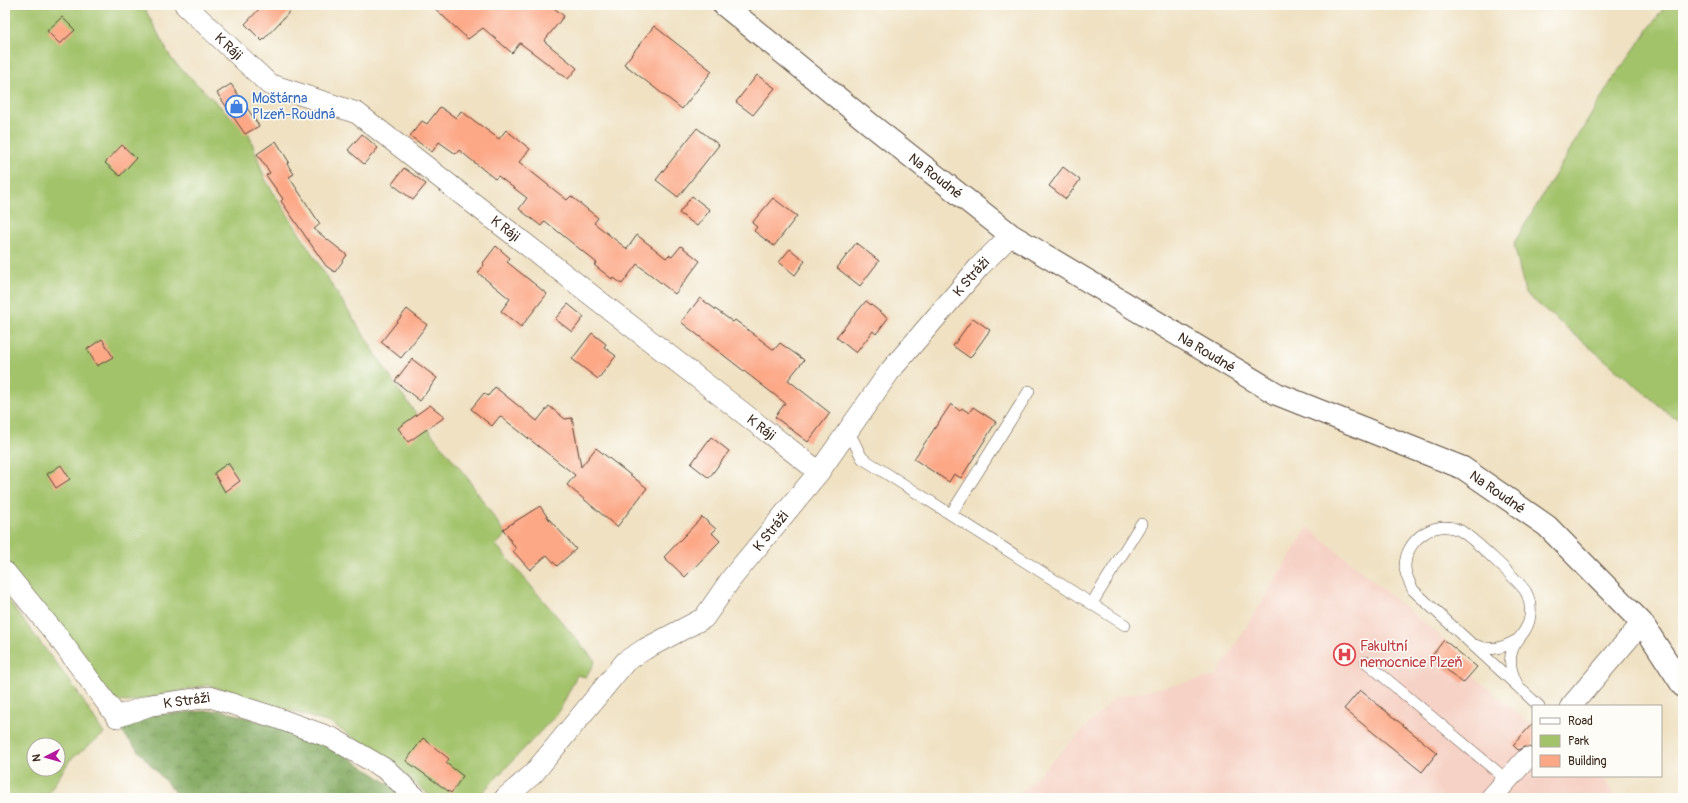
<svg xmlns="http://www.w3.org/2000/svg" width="1688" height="803" font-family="Pangolin,sans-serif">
<defs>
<pattern id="forest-crowns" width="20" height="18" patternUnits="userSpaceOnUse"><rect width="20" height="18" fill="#82a95f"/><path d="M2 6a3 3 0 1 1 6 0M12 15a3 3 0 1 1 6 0" fill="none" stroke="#6c8a4e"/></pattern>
</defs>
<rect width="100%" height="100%" fill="#fdfcf7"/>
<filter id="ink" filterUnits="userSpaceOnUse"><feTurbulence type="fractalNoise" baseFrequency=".025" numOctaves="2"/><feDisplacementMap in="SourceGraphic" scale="8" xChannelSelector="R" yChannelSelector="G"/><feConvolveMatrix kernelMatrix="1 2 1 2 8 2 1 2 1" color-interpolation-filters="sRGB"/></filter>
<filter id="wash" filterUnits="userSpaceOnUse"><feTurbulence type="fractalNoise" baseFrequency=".012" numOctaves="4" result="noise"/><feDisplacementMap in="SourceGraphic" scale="16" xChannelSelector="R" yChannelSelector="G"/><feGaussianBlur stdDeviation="0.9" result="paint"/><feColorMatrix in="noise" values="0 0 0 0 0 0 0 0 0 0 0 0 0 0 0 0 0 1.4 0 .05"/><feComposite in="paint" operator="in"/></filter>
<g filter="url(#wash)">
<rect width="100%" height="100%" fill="#efe1c2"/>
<path fill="#f6d1c5" d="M 1308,527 L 1477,667 L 1471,674 L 1531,725 L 1533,723 L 1533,776 L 1602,776 L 1616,798 L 1015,798 L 1116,697 L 1216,676 Z"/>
<path fill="#a3c36b" stroke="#6f7644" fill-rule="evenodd" d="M 5,5 L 143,5 L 172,60 L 249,134 L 265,179 L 394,383 L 425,426 L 466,476 L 506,535 L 496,545 L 595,661 L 586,677 L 577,675 L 559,712 L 477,798 L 433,798 L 399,770 L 333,724 L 208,685 L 129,702 L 113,701 L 5,562 Z
M 1666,5 L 1683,5 L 1683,421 L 1673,417 L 1525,293 L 1514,243 L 1612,80 Z
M 5,596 L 76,690 L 104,734 L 70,760 L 45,798 L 5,798 ZM 34,745 L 58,745 L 58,769 L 34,769 Z"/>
<path fill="url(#forest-crowns)" stroke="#5e6a3e" d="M 221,710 L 324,741 L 401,792 L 405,798 L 180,798 L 121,731 L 136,716 Z"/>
<g id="blocks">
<path fill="#fca887" d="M 263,5 L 296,5 L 262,41 L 245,24 Z
M 431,5 L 550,5 L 564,16 L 544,41 L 577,68 L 568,79 L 520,43 L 512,53 L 483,28 L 468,39 Z
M 62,17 L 75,30 L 60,44 L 47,31 Z
M 654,26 L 712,71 L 682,109 L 624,64 Z
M 757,75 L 775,88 L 753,115 L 736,102 Z
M 231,84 L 259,126 L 245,134 L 217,93 Z
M 440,107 L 456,118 L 461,111 L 499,139 L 506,130 L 530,149 L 519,162 L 567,200 L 571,196 L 598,218 L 594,223 L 627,249 L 637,235 L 666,258 L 669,255 L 672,257 L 681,246 L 700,261 L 675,294 L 637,264 L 622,284 L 614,278 L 612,279 L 594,265 L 597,263 L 545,221 L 541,226 L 519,209 L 527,198 L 498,176 L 495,179 L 459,150 L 456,154 L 439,142 L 432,152 L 410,136 L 422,121 L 427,124 Z
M 697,128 L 719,145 L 678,197 L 656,180 Z
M 362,134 L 378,148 L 364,164 L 348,150 Z
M 276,141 L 289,162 L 287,164 L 294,174 L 289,177 L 320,224 L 314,229 L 347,255 L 335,272 L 326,266 L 281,201 L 283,199 L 266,175 L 270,173 L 257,154 Z
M 122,145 L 136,158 L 120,176 L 105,163 Z
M 1063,167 L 1080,180 L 1066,199 L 1049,186 Z
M 404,168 L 426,184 L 413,200 L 392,184 Z
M 692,196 L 710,210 L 697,226 L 679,213 Z
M 773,198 L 797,216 L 774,246 L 754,231 L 757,227 L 752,223 Z
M 856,243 L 879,261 L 860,286 L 837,268 Z
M 496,246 L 510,258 L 507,262 L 547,294 L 521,327 L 501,311 L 510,299 L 478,273 L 484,265 L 483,263 Z
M 790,249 L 805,261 L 795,275 L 779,262 Z
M 700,298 L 733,322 L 735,320 L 774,350 L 780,343 L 804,360 L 788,380 L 830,413 L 808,442 L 775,417 L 785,403 L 681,322 Z
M 866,301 L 888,318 L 876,334 L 873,331 L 856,353 L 836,337 Z
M 568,304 L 584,317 L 572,332 L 555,319 Z
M 407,309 L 427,325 L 401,358 L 381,342 Z
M 973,318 L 990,330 L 970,358 L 953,346 Z
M 592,333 L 606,344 L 604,347 L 616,356 L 598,379 L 572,359 Z
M 102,339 L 113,357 L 97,366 L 87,349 Z
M 412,359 L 437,378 L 420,401 L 395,381 Z
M 495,387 L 537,421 L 549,406 L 565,419 L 572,418 L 581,467 L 596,448 L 647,488 L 617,527 L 567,485 L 575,475 L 500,416 L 492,426 L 471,409 L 484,393 L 488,396 Z
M 951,404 L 960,411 L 962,408 L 969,413 L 973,407 L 996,422 L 961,478 L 954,474 L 949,482 L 914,459 Z
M 430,405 L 445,417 L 408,442 L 398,428 Z
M 711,437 L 729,451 L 709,478 L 691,464 Z
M 228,463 L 240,481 L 225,492 L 214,473 Z
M 61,465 L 70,479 L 56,488 L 47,474 Z
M 540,506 L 548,518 L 576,549 L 557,566 L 547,555 L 530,570 L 513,551 L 516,549 L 503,529 Z
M 702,517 L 716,529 L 712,533 L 720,541 L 685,577 L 664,557 Z
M 1444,640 L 1477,667 L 1463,683 L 1431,657 Z
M 1360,690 L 1437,753 L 1422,772 L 1344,709 Z
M 1533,723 L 1533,748 L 1524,747 L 1518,750 L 1513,745 Z
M 423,738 L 449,759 L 446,763 L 463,776 L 451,793 L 406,761 Z"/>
</g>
</g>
<g filter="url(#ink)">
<use href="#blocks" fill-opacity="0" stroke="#564537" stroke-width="1"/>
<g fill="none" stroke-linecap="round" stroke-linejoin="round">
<defs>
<path id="service" d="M 848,430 L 862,458 L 1125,625
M 951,514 L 1029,391
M 1092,603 L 1141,524
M 1475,645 C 1490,652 1503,648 1517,640
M 1366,662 L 1507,780
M 1518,686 C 1512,675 1508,663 1512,651 C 1514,643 1521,637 1525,630 C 1532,619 1532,604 1526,592 C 1520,582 1470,535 1459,530 C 1434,519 1405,540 1405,567 C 1405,575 1410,583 1413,590 L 1539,706"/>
<g id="minor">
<path id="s1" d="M 185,5 L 269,84 L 357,113 L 819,472"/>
<path id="s2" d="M 5,572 L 58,637 L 117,717 L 151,705 L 210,697 L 274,717 L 332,738 L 387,770 L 416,798"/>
<path d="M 1571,706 L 1642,623"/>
<path id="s3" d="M 505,798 L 533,774 L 626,661 L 645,649 L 704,618 L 731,579 L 819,472 L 890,371 L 979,267 L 1011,235"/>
<path d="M 1491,798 L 1527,758"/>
</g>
<g id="tertiary">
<path id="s4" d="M 724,5 L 875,128 L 1011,235 L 1277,394 L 1463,468 L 1547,526 L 1642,623 L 1683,686"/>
</g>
</defs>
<use href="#service" stroke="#564537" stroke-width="12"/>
<use href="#minor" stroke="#564537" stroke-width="22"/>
<use href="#tertiary" stroke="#564537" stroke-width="24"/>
<use href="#service" stroke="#fff" stroke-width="11"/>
<use href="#minor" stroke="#fff" stroke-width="21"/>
<use href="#tertiary" stroke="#fff" stroke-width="22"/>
</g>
</g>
<defs>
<symbol id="shop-ring" viewBox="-11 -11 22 22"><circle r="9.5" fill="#fdfcf7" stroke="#3f7fe0" stroke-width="1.5"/><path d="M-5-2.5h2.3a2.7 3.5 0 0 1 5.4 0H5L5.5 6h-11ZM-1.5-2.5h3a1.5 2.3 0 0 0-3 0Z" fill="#3f7fe0"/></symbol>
<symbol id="hospital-ring" viewBox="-11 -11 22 22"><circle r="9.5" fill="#fdfcf7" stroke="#e0444e" stroke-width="1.5"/><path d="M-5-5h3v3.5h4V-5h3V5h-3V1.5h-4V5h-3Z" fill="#e0444e"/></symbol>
</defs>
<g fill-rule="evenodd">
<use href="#shop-ring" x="224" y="94" width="25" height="25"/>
<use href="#hospital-ring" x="1332" y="642" width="25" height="25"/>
</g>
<g text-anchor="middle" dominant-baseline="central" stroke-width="3" stroke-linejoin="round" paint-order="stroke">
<g font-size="14" fill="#3b2a1e" stroke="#fdfcf7">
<text stroke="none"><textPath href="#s1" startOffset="60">K Ráji</textPath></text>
<text stroke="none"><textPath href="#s4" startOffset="272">Na Roudné</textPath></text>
<text stroke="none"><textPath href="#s1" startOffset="396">K Ráji</textPath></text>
<text stroke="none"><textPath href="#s3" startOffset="706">K Stráži</textPath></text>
<text stroke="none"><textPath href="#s4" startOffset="596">Na Roudné</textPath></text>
<text stroke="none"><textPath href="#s1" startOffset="720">K Ráji</textPath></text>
<text stroke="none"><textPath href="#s4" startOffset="920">Na Roudné</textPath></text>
<text stroke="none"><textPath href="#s3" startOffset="382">K Stráži</textPath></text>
<text stroke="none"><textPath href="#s2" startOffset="255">K Stráži</textPath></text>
</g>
<g font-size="14" fill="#366cbe" stroke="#fdfcf7" text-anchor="start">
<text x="252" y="98">Moštárna<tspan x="252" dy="16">Plzeň-Roudná</tspan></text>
</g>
<g font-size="14" fill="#be3a42" stroke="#fdfcf7" text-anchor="start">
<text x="1360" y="646">Fakultní<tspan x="1360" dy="16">nemocnice Plzeň</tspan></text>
</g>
</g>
<rect width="1688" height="803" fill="none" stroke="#fdfcf7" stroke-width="20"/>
<rect x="1532" y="705" width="130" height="72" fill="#fdfcf7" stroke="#afa8a0"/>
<rect x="1540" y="718" width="20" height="6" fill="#ffffff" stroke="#afa8a0"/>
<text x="1568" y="725" font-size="12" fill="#3b2a1e">Road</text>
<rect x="1540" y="735" width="20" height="12" fill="#a3c36b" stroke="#afa8a0"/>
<text x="1568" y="745" font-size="12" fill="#3b2a1e">Park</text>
<rect x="1540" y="755" width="20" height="12" fill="#fca887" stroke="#afa8a0"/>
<text x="1568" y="765" font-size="12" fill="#3b2a1e">Building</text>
<g transform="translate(46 757) rotate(264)"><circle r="19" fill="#fdfcf7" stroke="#afa8a0"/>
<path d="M0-3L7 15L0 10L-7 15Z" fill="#b5179e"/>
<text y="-6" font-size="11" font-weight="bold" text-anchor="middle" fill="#3b2a1e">N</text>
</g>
</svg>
